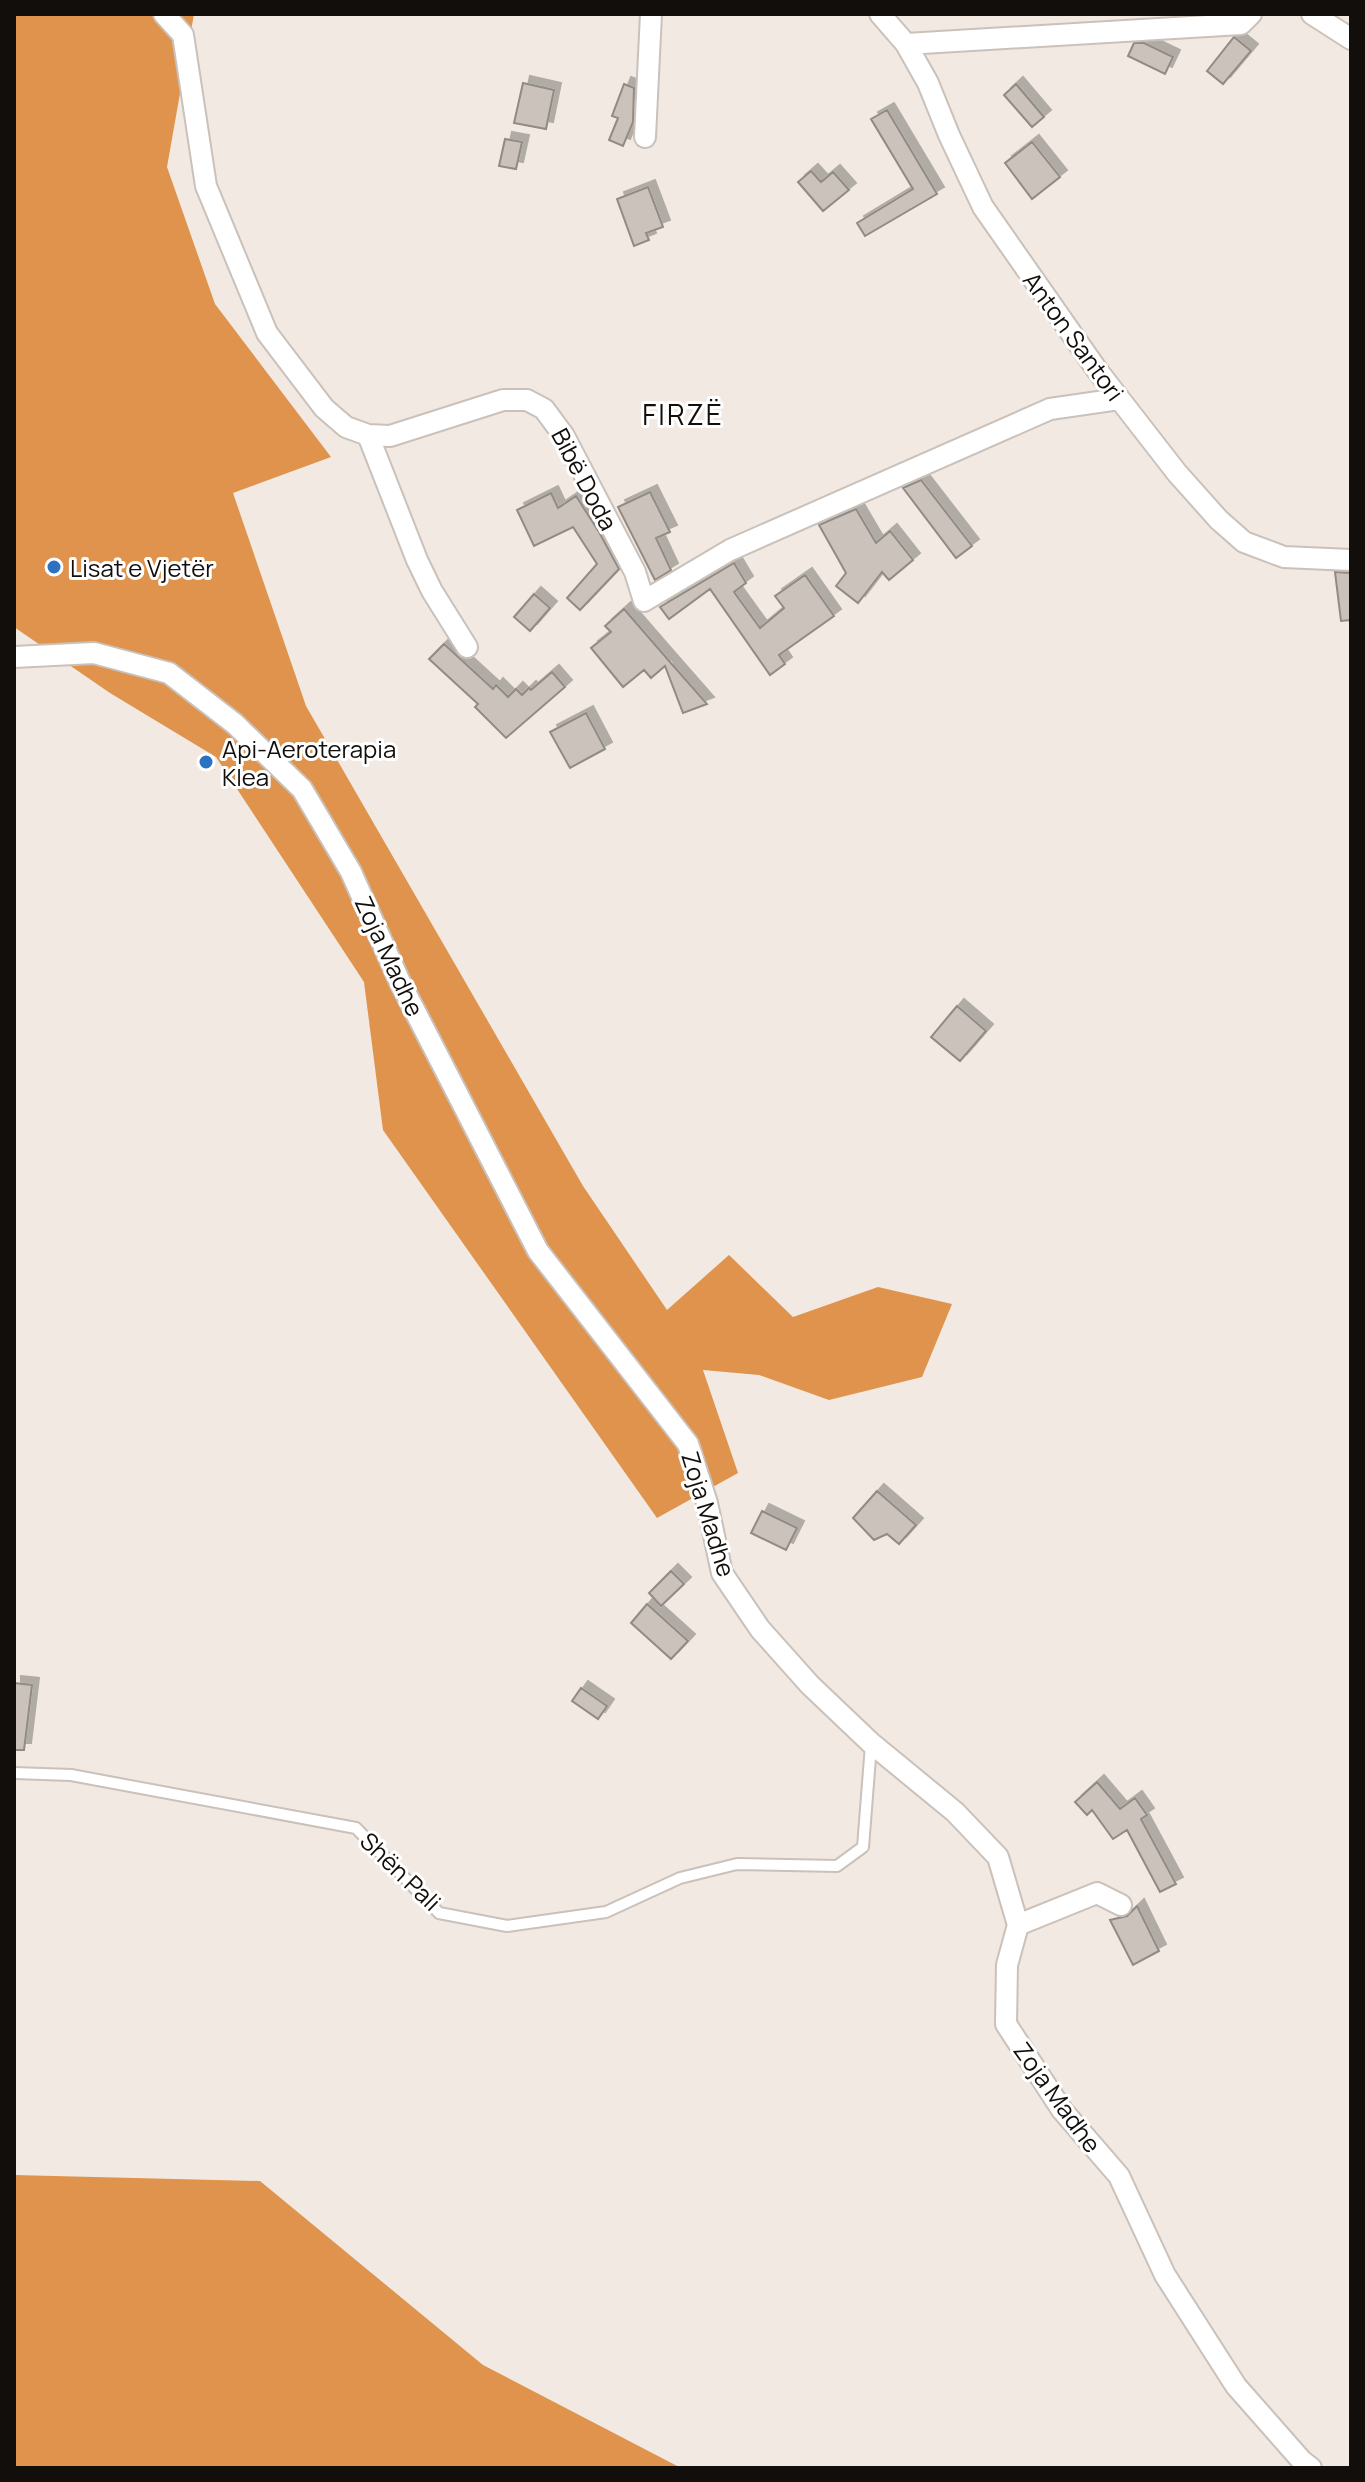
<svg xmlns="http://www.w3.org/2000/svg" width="1365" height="2482" font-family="Manrope,sans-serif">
<defs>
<filter id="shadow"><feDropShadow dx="7" dy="-7" stdDeviation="0" flood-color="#0004"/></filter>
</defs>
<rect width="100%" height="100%" fill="#f2e9e2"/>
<path fill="#df934c" d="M 14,14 L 194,14 L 167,167 L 215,304 L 331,457 L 233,493 L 306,706 L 583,1186 L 667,1310 L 729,1255 L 793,1317 L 878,1287 L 952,1304 L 922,1377 L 829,1400 L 759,1375 L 703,1370 L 738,1473 L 657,1518 L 383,1130 L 364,982 L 216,757 L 110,693 L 14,627 Z
M 14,2175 L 260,2181 L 483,2365 L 681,2468 L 14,2468 Z"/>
<path fill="#cac2bb" stroke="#928a84" stroke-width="2" filter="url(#shadow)" d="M 1234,37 L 1251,51 L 1223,84 L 1207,71 Z
M 1134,43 L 1144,43 L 1173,57 L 1165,74 L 1128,56 Z
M 523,83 L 554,90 L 546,129 L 514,123 Z
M 624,84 L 634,88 L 633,122 L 623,146 L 609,140 L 618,118 L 612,116 Z
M 1016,84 L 1044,117 L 1032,127 L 1004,95 Z
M 887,110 L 937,194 L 865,236 L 857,223 L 913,189 L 871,119 Z
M 505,139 L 522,142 L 516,169 L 499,166 Z
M 1032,142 L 1060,177 L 1032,199 L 1005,163 Z
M 811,171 L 821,182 L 833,172 L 849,190 L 823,211 L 798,182 Z
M 648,187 L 663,227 L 646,233 L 649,240 L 634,246 L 617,199 Z
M 921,480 L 972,546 L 956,558 L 903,488 Z
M 650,492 L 670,532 L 656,538 L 671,570 L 655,580 L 618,507 Z
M 551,493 L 558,508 L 576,496 L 599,532 L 619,569 L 580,610 L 567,598 L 597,564 L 573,527 L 534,546 L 517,510 Z
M 856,509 L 876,543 L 890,531 L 913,560 L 889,580 L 882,572 L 858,603 L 836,586 L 846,573 L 819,525 Z
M 734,563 L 746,583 L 734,592 L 760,628 L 784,608 L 775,596 L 805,575 L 834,616 L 779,655 L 785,664 L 770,675 L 710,589 L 669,619 L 660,607 Z
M 1335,572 L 1351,573 L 1351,620 L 1341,621 Z
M 534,594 L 550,608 L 530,631 L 514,617 Z
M 624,609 L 670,662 L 707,704 L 683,713 L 665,666 L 651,678 L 644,670 L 623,687 L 591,648 L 611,632 L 605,626 Z
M 444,644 L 493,689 L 496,685 L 508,697 L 516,689 L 522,695 L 529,688 L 531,690 L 552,672 L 565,687 L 506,738 L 475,707 L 478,704 L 429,659 Z
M 586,713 L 605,749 L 570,768 L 550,732 Z
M 957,1006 L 986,1031 L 960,1061 L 931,1037 Z
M 877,1491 L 916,1525 L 899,1544 L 887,1534 L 874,1540 L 853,1518 Z
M 762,1511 L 797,1528 L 786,1550 L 751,1533 Z
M 671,1571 L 684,1584 L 661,1606 L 649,1593 Z
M 647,1604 L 688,1641 L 671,1659 L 631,1623 Z
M 14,1683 L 32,1685 L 24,1750 L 14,1750 Z
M 581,1688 L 607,1706 L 598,1719 L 572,1701 Z
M 1097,1782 L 1120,1809 L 1135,1798 L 1147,1815 L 1141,1819 L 1176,1884 L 1160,1892 L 1127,1830 L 1113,1839 L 1092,1810 L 1087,1815 L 1075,1802 Z
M 1137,1906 L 1159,1951 L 1133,1965 L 1110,1920 L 1127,1916 Z"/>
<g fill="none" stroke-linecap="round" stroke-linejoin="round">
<defs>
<path id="lane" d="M 14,1773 L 71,1775 L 356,1828 L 439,1913 L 507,1926 L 606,1912 L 680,1878 L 737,1864 L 837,1866 L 863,1847 L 871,1745"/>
<path id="street" d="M 164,14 L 183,35 L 206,186 L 267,333 L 324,408 L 346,427 L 368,435 L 390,436 L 503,400 L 527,400 L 544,409 L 564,436 L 635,572 L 644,601 L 730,550 L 1050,409 L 1119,399
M 880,14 L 906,44 L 928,83 L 949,135 L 983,207 L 1097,370 L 1177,473 L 1219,520 L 1244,542 L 1284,557 L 1351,560
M 1312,14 L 1351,39
M 906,44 L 1241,24 L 1251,14
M 645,137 L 651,14
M 368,435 L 417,560 L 432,591 L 467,647
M 14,657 L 94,653 L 169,673 L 235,724 L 302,789 L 351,872 L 399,980 L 538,1251 L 688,1444 L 707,1503 L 722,1573 L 760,1629 L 810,1685 L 871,1743 L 955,1812 L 998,1857 L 1018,1925 L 1007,1965 L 1006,2024 L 1062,2110 L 1119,2176 L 1165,2275 L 1236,2386 L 1302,2461 L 1311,2468
M 1018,1925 L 1097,1893 L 1121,1905"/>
</defs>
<use href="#lane" stroke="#c9c1ba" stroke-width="14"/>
<use href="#street" stroke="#c9c1ba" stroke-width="24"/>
<use href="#lane" stroke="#fff" stroke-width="10"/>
<use href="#street" stroke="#fff" stroke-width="20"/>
</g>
<g fill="#2b72c2" stroke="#fff" stroke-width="3">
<circle cx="54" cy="567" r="8"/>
<circle cx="206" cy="762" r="8"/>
</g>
<g text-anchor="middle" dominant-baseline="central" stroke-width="6" stroke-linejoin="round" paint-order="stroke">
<g font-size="24" fill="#110e0b" stroke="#fff">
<text transform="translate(1074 336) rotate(54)">Anton Santori</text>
<text transform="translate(585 479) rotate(62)">Bibë Doda</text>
<text transform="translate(390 956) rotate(65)">Zoja Madhe</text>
<text transform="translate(709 1514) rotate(73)">Zoja Madhe</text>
<text transform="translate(401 1871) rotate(44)">Shën Pali</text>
<text transform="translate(1058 2097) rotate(54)">Zoja Madhe</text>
</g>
<g font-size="24" fill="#110e0b" stroke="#fff" text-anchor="start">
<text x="70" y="567">Lisat e Vjetër</text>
<text x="222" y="748">Api-Aeroterapia<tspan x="222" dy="28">Klea</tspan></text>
</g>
<g font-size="28" letter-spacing="2" fill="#110e0b" stroke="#fff">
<text x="683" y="414">FIRZË</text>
</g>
</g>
<rect width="1365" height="2482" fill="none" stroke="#110e0b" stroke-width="32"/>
</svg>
